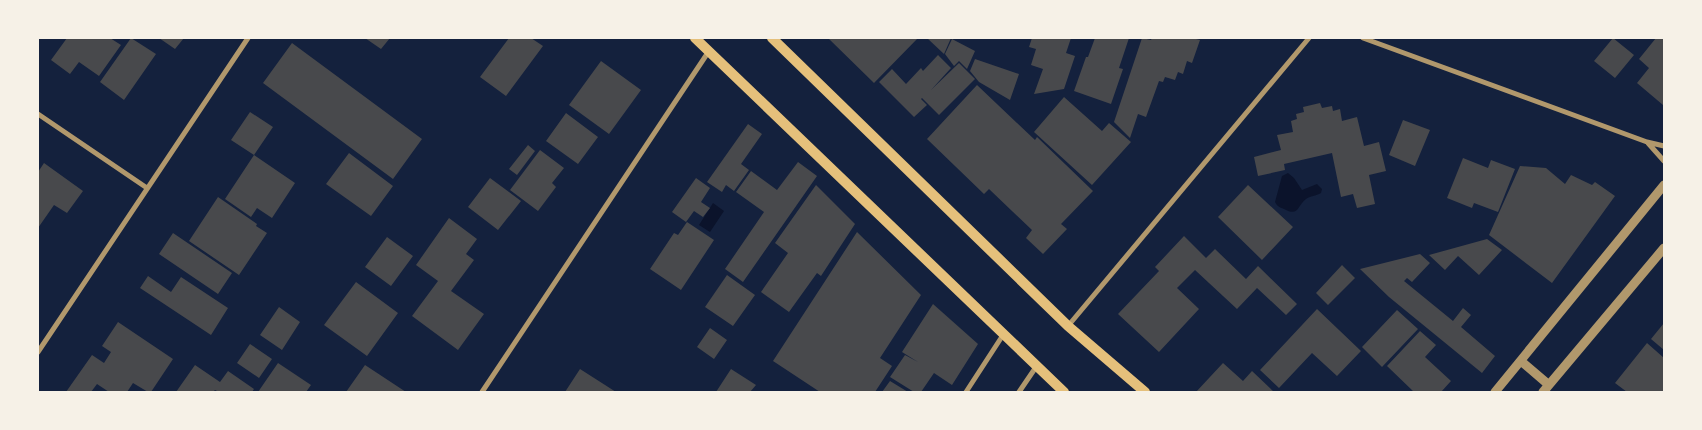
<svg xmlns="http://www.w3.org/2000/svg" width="1702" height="430" font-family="Signika,sans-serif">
<rect width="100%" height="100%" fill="#14213d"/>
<path fill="#0b132b" d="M 1288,173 L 1294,178 L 1302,190 L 1317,184 L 1322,189 L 1321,193 C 1316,196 1310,196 1306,199 C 1297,206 1299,217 1284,209 C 1279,207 1277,206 1275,202 L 1282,176 Z
M 713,203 L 724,211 L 710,232 L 699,225 Z"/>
<path fill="#48494c" d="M 67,38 L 110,38 L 121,45 L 99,76 L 79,62 L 70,74 L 51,60 Z
M 131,38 L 156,54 L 124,100 L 100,82 Z
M 159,38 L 184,38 L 175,49 Z
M 365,38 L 390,38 L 381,49 Z
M 509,38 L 531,38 L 543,46 L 506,96 L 480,77 Z
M 828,38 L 918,38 L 874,83 Z
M 927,38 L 951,38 L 944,54 Z
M 1032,38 L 1071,38 L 1066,53 L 1075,56 L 1064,89 L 1034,94 L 1043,69 L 1031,65 L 1036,49 L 1029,47 Z
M 1095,38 L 1129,38 L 1119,68 L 1123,69 L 1111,104 L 1074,91 L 1086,57 L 1088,57 Z
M 1142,38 L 1151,40 L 1152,38 L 1192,38 L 1200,40 L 1192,63 L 1187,61 L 1183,74 L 1178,72 L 1175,80 L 1165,77 L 1163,82 L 1159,81 L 1146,117 L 1138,114 L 1130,138 L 1114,122 Z
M 1613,38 L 1634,55 L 1615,78 L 1594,61 Z
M 1656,38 L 1664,38 L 1664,103 L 1663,105 L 1637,83 L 1649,68 L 1639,59 Z
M 952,39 L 975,51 L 967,69 L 959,61 L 954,66 L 945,54 Z
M 292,43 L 422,139 L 393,179 L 263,83 Z
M 938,55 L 951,68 L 931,90 L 959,63 L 975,79 L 939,115 L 922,98 L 921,99 L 927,105 L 914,117 L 879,82 L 892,69 L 906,84 L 921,68 L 923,71 Z
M 975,59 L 1019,74 L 1010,100 L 979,82 L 970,71 Z
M 601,61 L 641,90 L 609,134 L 569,105 Z
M 977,85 L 1035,140 L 1037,137 L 1093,191 L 1061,224 L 1067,229 L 1043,254 L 1026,238 L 1032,230 L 989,189 L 984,194 L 927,139 Z
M 1064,97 L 1102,131 L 1109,123 L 1131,142 L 1092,185 L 1034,132 Z
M 1320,103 L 1322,108 L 1332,106 L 1333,111 L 1340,109 L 1342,121 L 1357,117 L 1364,146 L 1379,142 L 1386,171 L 1369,175 L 1375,204 L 1357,208 L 1353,194 L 1341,197 L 1332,153 L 1284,164 L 1285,170 L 1258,176 L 1254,157 L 1281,150 L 1277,135 L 1293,132 L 1291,121 L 1297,119 L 1296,114 L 1304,112 L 1303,107 Z
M 250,112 L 273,127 L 254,155 L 231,140 Z
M 566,113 L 598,137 L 578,164 L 546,141 Z
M 1403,120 L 1430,130 L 1415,166 L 1389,155 Z
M 748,124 L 762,134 L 741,164 L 749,170 L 734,191 L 726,185 L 722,192 L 707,182 Z
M 528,145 L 535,151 L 517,175 L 509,169 Z
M 540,150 L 564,168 L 552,183 L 556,187 L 538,211 L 510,190 Z
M 349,153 L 393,186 L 371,216 L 326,184 Z
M 254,155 L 295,183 L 272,218 L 257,208 L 251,217 L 225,199 Z
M 1463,158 L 1488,168 L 1491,160 L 1515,169 L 1498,212 L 1474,203 L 1472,208 L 1447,198 Z
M 798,162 L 817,176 L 743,282 L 725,269 L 764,212 L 736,192 L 751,171 L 777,190 Z
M 44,163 L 83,191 L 67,213 L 54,205 L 38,228 L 38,172 Z
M 1520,166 L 1546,168 L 1565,184 L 1571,175 L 1592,185 L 1595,182 L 1615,196 L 1552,283 L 1489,235 Z
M 490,178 L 521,201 L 498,230 L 468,207 Z
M 696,178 L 710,188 L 701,202 L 710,208 L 703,217 L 694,211 L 686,222 L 672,212 Z
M 816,185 L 855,224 L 821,276 L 817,273 L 789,312 L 761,292 L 788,253 L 775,243 Z
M 1248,185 L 1293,227 L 1262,260 L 1218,217 Z
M 218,197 L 257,224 L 256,226 L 267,233 L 239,275 L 189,241 Z
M 449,218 L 477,239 L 466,254 L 474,260 L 451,291 L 484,314 L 458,350 L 412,316 L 438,281 L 416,265 Z
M 687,222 L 714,240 L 681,290 L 650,269 L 674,233 L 678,235 Z
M 857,232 L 921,295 L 880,358 L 892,366 L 875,392 L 820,392 L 773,361 Z
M 173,233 L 232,273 L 218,294 L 159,254 Z
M 1184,236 L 1206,258 L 1215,249 L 1246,279 L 1258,266 L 1297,304 L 1286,315 L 1257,288 L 1237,309 L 1195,270 L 1177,288 L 1199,309 L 1159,352 L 1118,314 L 1159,271 L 1155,267 Z
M 387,237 L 413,256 L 391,286 L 365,267 Z
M 1487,239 L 1502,250 L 1479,275 L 1458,256 L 1445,270 L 1429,255 Z
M 1420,254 L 1430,263 L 1412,282 L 1407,278 L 1404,281 L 1453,321 L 1463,308 L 1471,315 L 1461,327 L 1495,356 L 1482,373 L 1389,297 L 1360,269 Z
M 1342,265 L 1355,278 L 1328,305 L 1316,293 Z
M 727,275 L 755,295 L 733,326 L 705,307 Z
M 148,276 L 171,292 L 181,277 L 228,308 L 211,335 L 140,288 Z
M 356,282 L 398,313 L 367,356 L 324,325 Z
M 933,304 L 978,344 L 952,385 L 934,373 L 921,392 L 914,392 L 890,377 L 905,355 L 918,362 L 902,352 Z
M 279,307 L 300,322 L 282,350 L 260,335 Z
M 1317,309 L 1361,351 L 1337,376 L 1312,353 L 1279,388 L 1260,370 Z
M 1397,310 L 1418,329 L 1382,367 L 1362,347 Z
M 118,322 L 173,359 L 151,392 L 148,392 L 133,383 L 127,392 L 109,392 L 97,384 L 91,392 L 66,392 L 92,355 L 104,363 L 111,352 L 102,346 Z
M 1664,323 L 1664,350 L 1651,339 Z
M 710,328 L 727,340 L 714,359 L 697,347 Z
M 1420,331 L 1436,345 L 1425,357 L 1451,381 L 1441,392 L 1414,392 L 1387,366 Z
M 1647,343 L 1664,358 L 1664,392 L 1627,392 L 1615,383 Z
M 250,344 L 272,359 L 259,378 L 237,363 Z
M 278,363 L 311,385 L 306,392 L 258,392 Z
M 1223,363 L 1243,381 L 1252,371 L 1274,392 L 1196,392 Z
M 195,365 L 220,382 L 228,371 L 254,389 L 252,392 L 219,392 L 215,390 L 213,392 L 176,392 Z
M 365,365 L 406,392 L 346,392 Z
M 580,369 L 616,392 L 565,392 Z
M 731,369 L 756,385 L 750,392 L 716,392 Z
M 890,381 L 908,392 L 882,392 Z"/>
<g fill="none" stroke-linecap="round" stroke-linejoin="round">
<path stroke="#b1986c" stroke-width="5" d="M 1363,38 L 1647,142 L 1664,146
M 38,114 L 147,188
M 1648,143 L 1664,161
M 1068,326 L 1309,38
M 38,352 L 248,38
M 482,392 L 709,51
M 966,392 L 1003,335
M 1019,392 L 1036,367"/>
<path stroke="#b1986c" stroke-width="9" d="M 1521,361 L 1549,385
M 1495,392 L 1664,185
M 1543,392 L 1664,248"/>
<path stroke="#e5c07b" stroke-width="10" d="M 695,38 L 1064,392
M 772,38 L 1068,326 L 1145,392"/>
</g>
<rect width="1702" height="430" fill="none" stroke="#f6f1e7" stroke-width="78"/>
</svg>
